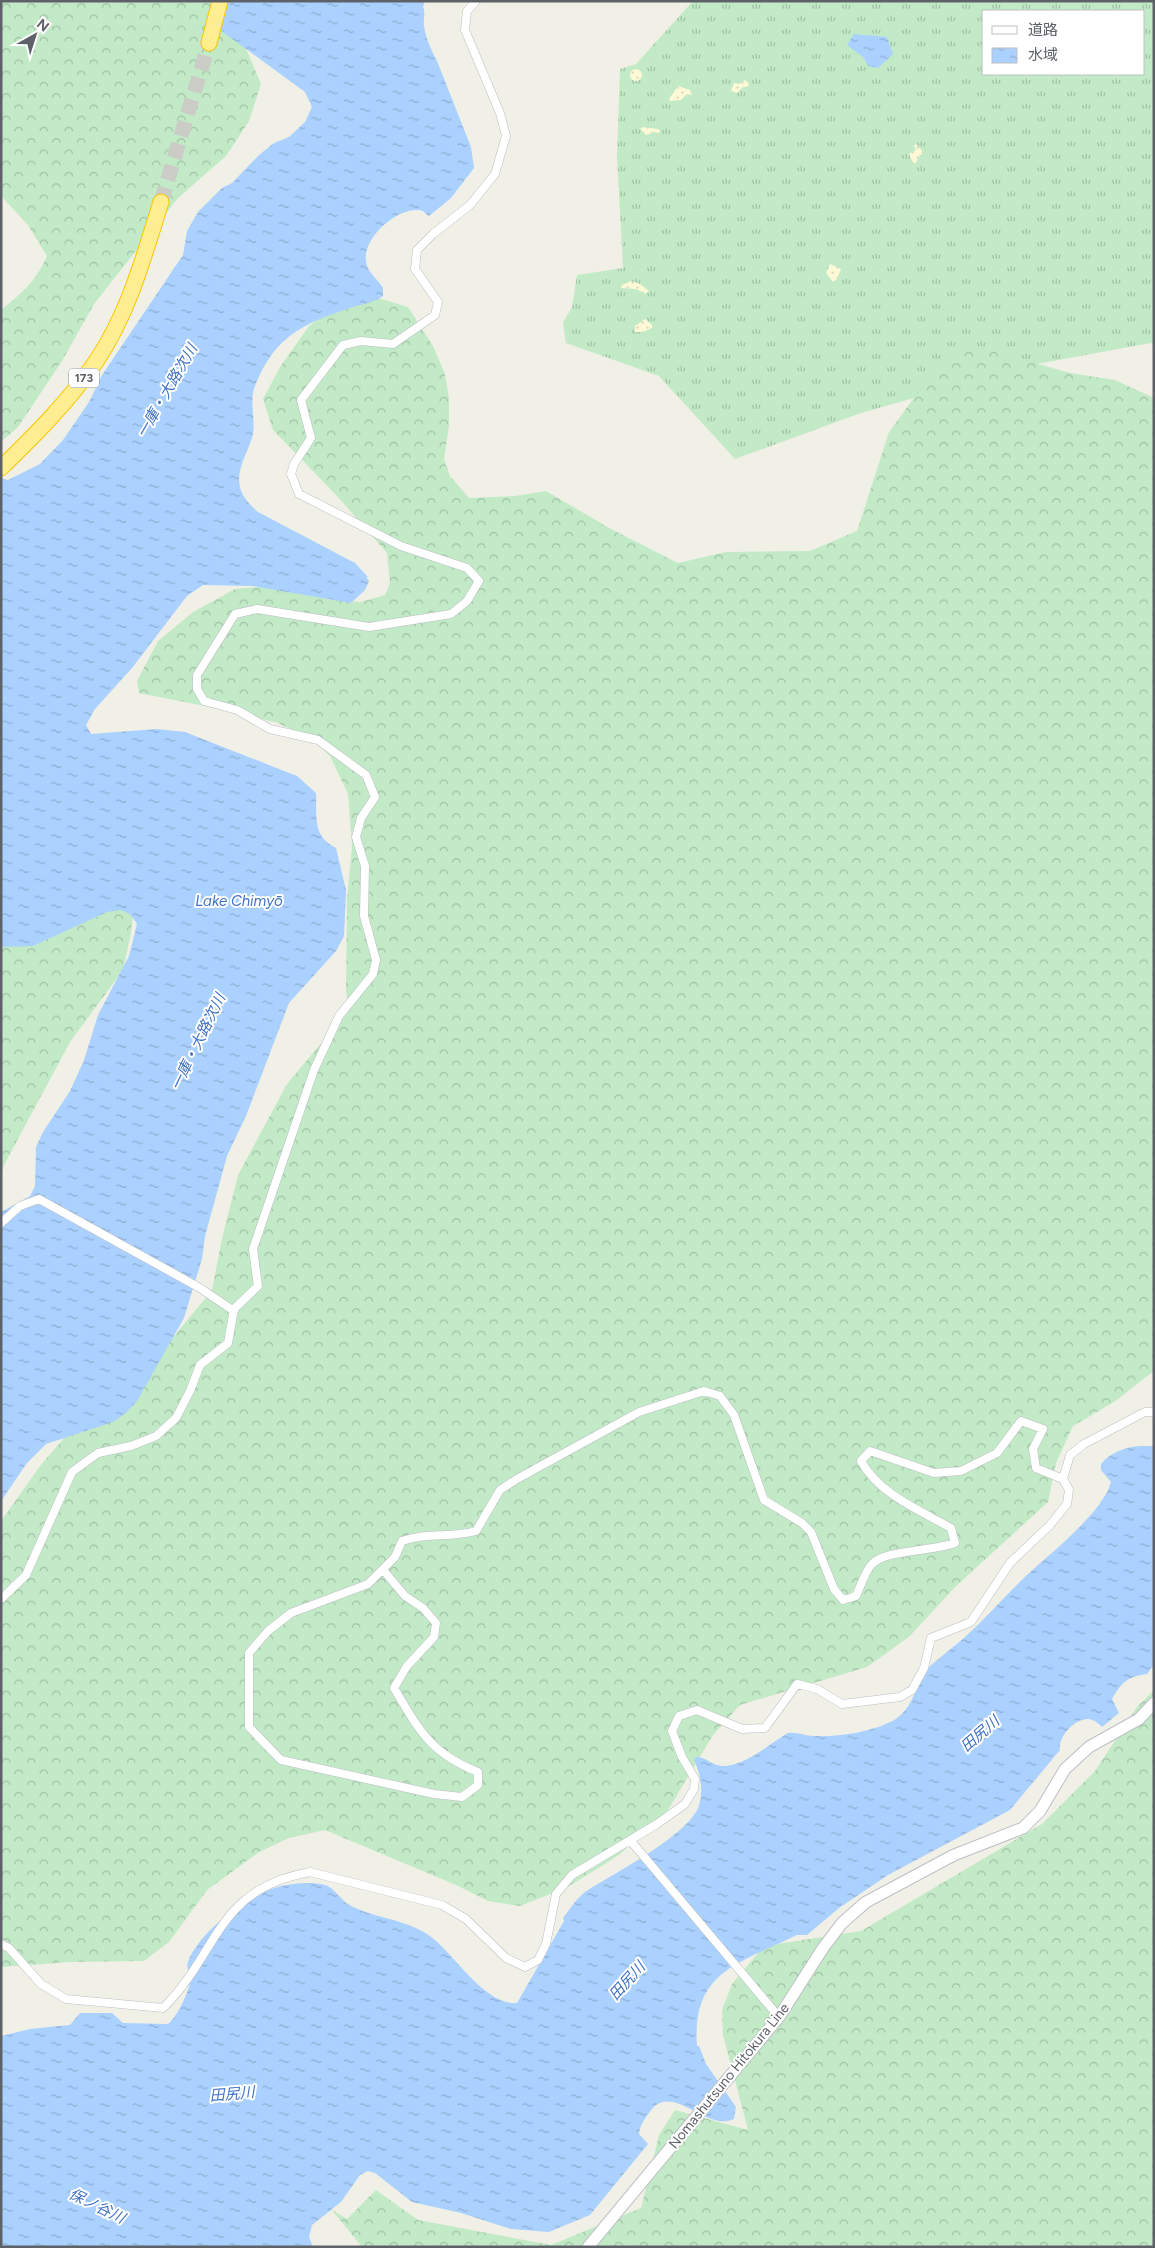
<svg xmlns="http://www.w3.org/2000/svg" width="1155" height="2248" font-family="Figtree,'Noto Sans JP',sans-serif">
<defs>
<pattern id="grass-tufts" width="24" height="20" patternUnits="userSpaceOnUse" patternTransform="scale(1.25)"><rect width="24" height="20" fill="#c2eac7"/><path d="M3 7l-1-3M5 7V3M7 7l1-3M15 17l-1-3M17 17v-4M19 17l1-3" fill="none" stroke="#a1c1a5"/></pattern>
<pattern id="forest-crowns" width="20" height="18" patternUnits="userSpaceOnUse" patternTransform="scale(1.25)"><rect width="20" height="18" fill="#c2eac7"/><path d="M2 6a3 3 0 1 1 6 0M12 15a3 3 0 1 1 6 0" fill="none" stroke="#a1c1a5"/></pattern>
<pattern id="sand-dots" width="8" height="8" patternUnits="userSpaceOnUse" patternTransform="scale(1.25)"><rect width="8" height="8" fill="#fdf8d6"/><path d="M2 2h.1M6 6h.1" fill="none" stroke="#dbd7bb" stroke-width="1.8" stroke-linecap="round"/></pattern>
<pattern id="water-ripples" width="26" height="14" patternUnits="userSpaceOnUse" patternTransform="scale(1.25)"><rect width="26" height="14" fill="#aad1ff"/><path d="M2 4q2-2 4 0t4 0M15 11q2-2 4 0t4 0" fill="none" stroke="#8eadd2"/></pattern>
</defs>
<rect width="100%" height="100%" fill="#f1f0e7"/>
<path fill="url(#grass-tufts)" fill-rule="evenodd" d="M 693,1 L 1154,1 L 1154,346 L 1151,343 L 1031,365 L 861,413 L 735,459 L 659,376 L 566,343 L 563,323 L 572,307 L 577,275 L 623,268 L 617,156 L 620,69 L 636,64 ZM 984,11 L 1144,11 L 1144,74 L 984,74 Z"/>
<path fill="url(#forest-crowns)" d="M 1,1 L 226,1 L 261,84 L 249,121 L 226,156 L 178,198 L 94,304 L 62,361 L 18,427 L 1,442 L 1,310 C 21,294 37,280 47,256 L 28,225 L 1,196 Z
M 378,298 L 408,307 L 433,346 L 445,374 L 449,398 L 449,426 L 444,459 L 450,476 L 469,498 L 515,496 L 546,491 L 611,529 L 678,563 L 726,552 L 810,551 L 857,531 L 889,432 L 930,376 L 975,346 L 1070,373 L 1115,380 L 1154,398 L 1154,1371 L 1114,1402 L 1073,1426 L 1056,1463 L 1048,1502 L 955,1587 L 910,1636 L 867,1667 L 740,1705 L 713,1735 L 668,1810 L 619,1855 L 568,1887 L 520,1906 L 488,1901 L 456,1885 L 325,1830 L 289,1838 L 259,1852 L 207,1890 L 169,1942 L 144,1961 L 70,1962 L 1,1967 L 1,1521 L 40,1466 L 76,1424 L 134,1385 L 212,1290 L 222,1238 L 238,1175 L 287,1084 L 348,1011 L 346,989 L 347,899 L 352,846 L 348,794 L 330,756 L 313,740 L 278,723 L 225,710 L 139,693 L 137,681 L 158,641 L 193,612 L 235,589 L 282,585 L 331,600 L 361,602 L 385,595 L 390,583 L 387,553 L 337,496 L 273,430 L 263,399 L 280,367 L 309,326 L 341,303 Z
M 135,897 L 131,933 L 123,970 L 70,1042 L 4,1165 L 1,1178 L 1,899 Z
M 1154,1690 L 1154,2247 L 362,2247 L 332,2210 L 347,2219 L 376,2190 L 418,2220 L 551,2245 L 641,2208 L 659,2135 L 675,2110 L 748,2130 L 723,2035 L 722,2010 L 732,1984 L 764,1946 L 861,1931 L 1042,1824 L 1095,1771 L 1137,1707 Z"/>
<path fill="url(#sand-dots)" d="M630 75a6 6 0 1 1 12 0a6 6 0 1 1-12 0Z
M 745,80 L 749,84 L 748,87 L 743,87 L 737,93 L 731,91 L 734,83 L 740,84 Z
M 678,86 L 690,90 L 692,95 L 687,94 L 681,100 L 670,101 L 669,99 Z
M 643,127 L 658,129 L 660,131 L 659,133 L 655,132 L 646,135 L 640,129 Z
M 916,144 L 924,153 L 919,156 L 916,163 L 913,163 L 909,154 L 916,150 L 914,146 Z
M 830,264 L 841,269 L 837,279 L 833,282 L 826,273 Z
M 631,281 L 640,284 L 649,291 L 646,294 L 636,289 L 621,288 L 622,285 Z
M 645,319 L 652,325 L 652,328 L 643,332 L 635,332 L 635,326 Z"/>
<path fill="url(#water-ripples)" d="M 221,1 L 425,1 L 423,7 C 426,12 423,19 424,26 C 426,39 431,50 437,61 L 471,147 L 474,168 L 451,198 L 429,216 C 426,214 423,210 419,210 C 396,208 362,238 366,262 C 368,273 378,279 383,288 L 383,296 C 373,303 358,305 347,309 C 300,325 274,338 255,386 C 248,403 258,423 251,441 C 239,470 229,488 258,512 L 355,563 L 368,577 L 366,577 L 369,581 L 365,590 L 351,603 L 252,586 L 203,585 L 187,596 L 132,668 L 95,709 L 86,725 L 91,734 L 157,729 L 185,732 L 297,776 L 316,793 C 317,817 312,836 336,848 L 346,890 L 344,936 L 336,951 L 289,1003 L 246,1116 L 227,1156 L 205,1236 L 202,1259 L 184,1318 L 137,1401 L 127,1412 L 113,1422 L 46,1444 L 27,1463 L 1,1501 L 1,1212 L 30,1196 L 35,1186 L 36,1147 L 43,1132 L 70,1091 L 84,1060 L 98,1015 L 129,956 L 137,924 L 130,914 L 121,910 L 107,912 L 33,946 L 1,947 L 1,478 L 8,480 L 40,464 L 63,440 L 89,402 L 102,375 L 183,255 L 187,231 L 198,212 L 222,188 L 232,183 L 259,155 L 274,143 L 289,137 L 305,122 L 312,107 L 305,92 L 216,27 Z
M 854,34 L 887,37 L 893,54 L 878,68 L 868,66 L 863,57 L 847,45 Z
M 1140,1446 L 1154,1446 L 1154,1665 L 1147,1674 C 1128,1676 1121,1683 1112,1699 L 1119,1713 L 1102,1727 C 1098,1723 1093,1719 1088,1719 C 1074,1719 1058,1737 1060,1750 L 1010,1810 L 888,1875 L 839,1908 L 807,1935 L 797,1935 C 740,1963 691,1971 697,2046 L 699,2046 L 706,2064 L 736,2107 L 734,2119 C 706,2133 671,2079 649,2113 C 644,2120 640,2125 639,2134 L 648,2144 L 590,2215 L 549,2232 L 511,2229 L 461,2213 L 412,2202 L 375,2173 L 368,2171 L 360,2175 L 341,2202 L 312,2225 L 309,2237 L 313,2247 L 1,2247 L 1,2036 L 30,2029 L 70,2025 L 80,2013 L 112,2013 L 123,2023 L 168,2024 C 177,2017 189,1992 190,1981 C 190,1975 186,1968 188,1962 C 199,1931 254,1889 287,1885 C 297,1883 314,1882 325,1885 C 334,1887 341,1901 351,1906 C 376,1919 411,1919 435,1940 C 456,1958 487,2006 517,2003 L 564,1921 L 563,1918 C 570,1909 578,1896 588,1890 C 615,1873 686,1836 698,1808 C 704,1793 701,1775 694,1760 L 696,1757 C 706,1757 712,1765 721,1766 C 744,1767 769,1744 788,1733 C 798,1732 804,1736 814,1736 C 838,1737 866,1733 888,1723 C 911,1714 914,1691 924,1673 C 929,1665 958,1644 966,1636 C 988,1616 1007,1594 1028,1574 C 1051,1553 1103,1512 1111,1482 L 1101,1470 L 1101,1464 C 1111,1452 1126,1447 1140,1446 Z"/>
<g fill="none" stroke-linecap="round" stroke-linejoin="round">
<path stroke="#ccccc7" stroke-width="15" stroke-dasharray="15 8" stroke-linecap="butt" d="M 161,202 L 209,43"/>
<defs>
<path id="street" d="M 1,1223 L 20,1206 L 39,1199 L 200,1288 L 234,1311
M 384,1571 L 405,1596 L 423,1608 L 436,1623 L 434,1637 L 407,1666 L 394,1688 C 419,1730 430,1753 478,1772 L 478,1785 L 462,1797 L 434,1794 L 281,1760 L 249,1727 L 249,1653 L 268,1631 L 291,1613 L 368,1584 L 395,1557 L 402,1541 C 426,1532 452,1538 476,1531 L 500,1490 L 517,1479 L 639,1412 L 704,1391 L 720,1396 L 734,1415 L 764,1500 L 802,1523 L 811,1532 L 834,1589 L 843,1600 L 856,1596 C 861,1586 865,1571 872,1564 C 885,1550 934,1551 955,1543 L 951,1528 C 919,1510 879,1494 861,1461 L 870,1451 L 934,1473 L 961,1471 L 997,1453 L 1021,1421 L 1043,1429 L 1033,1449 L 1036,1468 L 1063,1479
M 1,1599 L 26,1575 L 72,1472 L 98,1453 L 131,1446 L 156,1436 L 176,1418 L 190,1391 L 200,1365 L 228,1343 L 234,1309 L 258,1286 L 253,1249 L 314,1070 L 339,1016 L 373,974 L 376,960 L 364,916 L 365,866 L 356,837 L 361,818 L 375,797 L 366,775 L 318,740 L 270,729 L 237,710 L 204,701 L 197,689 L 197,675 L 235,614 L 257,609 L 369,627 L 451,614 L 467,601 L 479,581 L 467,568 L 401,546 L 299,494 L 291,474 L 294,464 L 311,438 L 301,400 L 343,345 L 361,341 L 393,344 L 435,315 L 438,302 L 415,269 L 417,250 L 433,234 L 470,205 L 495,174 L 506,136 L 500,113 L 465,30 L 467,11 L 476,1
M 630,1840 L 779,2017
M 1,1944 L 9,1948 L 41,1984 L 66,1999 L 163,2008 C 220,1952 215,1889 310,1872 L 442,1905 L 466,1919 L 506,1958 L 525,1967 L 538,1960 L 546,1944 L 556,1894 L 572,1875 L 657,1824 L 685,1804 L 694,1789 L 695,1779 L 682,1757 L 672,1731 L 679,1716 L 697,1710 L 742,1729 L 765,1728 L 797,1684 L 817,1689 L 842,1704 L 900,1697 L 912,1690 L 924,1668 L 931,1638 L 971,1622 L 1010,1563 L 1050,1525 L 1067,1504 L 1069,1490 L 1063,1479 L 1070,1455 L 1084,1444 L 1145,1412 L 1154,1412"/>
<path id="secondary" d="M 588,2247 L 779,2017 L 823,1948 L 842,1923 L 866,1902 L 954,1855 L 1023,1828 L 1040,1811 L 1065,1769 L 1089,1747 L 1139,1719 L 1154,1703"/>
<path id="highway" d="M 209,43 L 220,1
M 1,468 C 36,434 70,400 97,360 C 129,312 144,256 161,202"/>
</defs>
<use href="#street" stroke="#bbbec3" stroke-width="9"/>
<use href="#secondary" stroke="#bcbfc5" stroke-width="13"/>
<use href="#highway" stroke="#f9c500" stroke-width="17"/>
<use href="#street" stroke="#fff" stroke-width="8"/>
<use href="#secondary" stroke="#fff" stroke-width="11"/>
<use href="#highway" stroke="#ffee91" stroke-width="15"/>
</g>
<g text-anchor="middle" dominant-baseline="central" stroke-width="4" stroke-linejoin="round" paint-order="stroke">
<rect fill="#fff" stroke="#8e9195" stroke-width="1" x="69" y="368.5" width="30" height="19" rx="4"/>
<g font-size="12" font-weight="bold" fill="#5e6268">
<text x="84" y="378">173</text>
</g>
<g font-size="14" fill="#5e6268" stroke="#fff">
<text transform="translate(729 2076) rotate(-51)">Nomashutsuno Hitokura Line</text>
</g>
<g font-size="15" font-style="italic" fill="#4072c4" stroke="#fff">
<text transform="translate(167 391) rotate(-60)">一庫・大路次川</text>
<text x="239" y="901">Lake Chimyō</text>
<text transform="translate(198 1042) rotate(-64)">一庫・大路次川</text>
<text transform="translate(980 1734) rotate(-41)">田尻川</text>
<text transform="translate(627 1981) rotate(-48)">田尻川</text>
<text transform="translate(232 2094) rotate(-5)">田尻川</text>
<text transform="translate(97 2206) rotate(26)">保ノ谷川</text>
</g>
</g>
<rect width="1155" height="2248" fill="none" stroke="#5e6268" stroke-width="5"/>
<rect x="982" y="10" width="162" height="65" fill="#ffffff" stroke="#bfc0c3"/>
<rect x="992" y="26" width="25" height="8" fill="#ffffff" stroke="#bfc0c3"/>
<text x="1028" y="35" font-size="15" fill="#5e6268">道路</text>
<rect x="992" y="48" width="25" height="15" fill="url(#water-ripples)" stroke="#bfc0c3"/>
<text x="1028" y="60" font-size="15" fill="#5e6268">水域</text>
<g transform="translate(35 35) rotate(39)" stroke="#ffffff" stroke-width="4" paint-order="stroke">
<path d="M0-4L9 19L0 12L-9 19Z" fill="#5e6268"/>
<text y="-8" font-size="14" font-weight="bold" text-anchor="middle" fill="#5e6268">N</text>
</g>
</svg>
